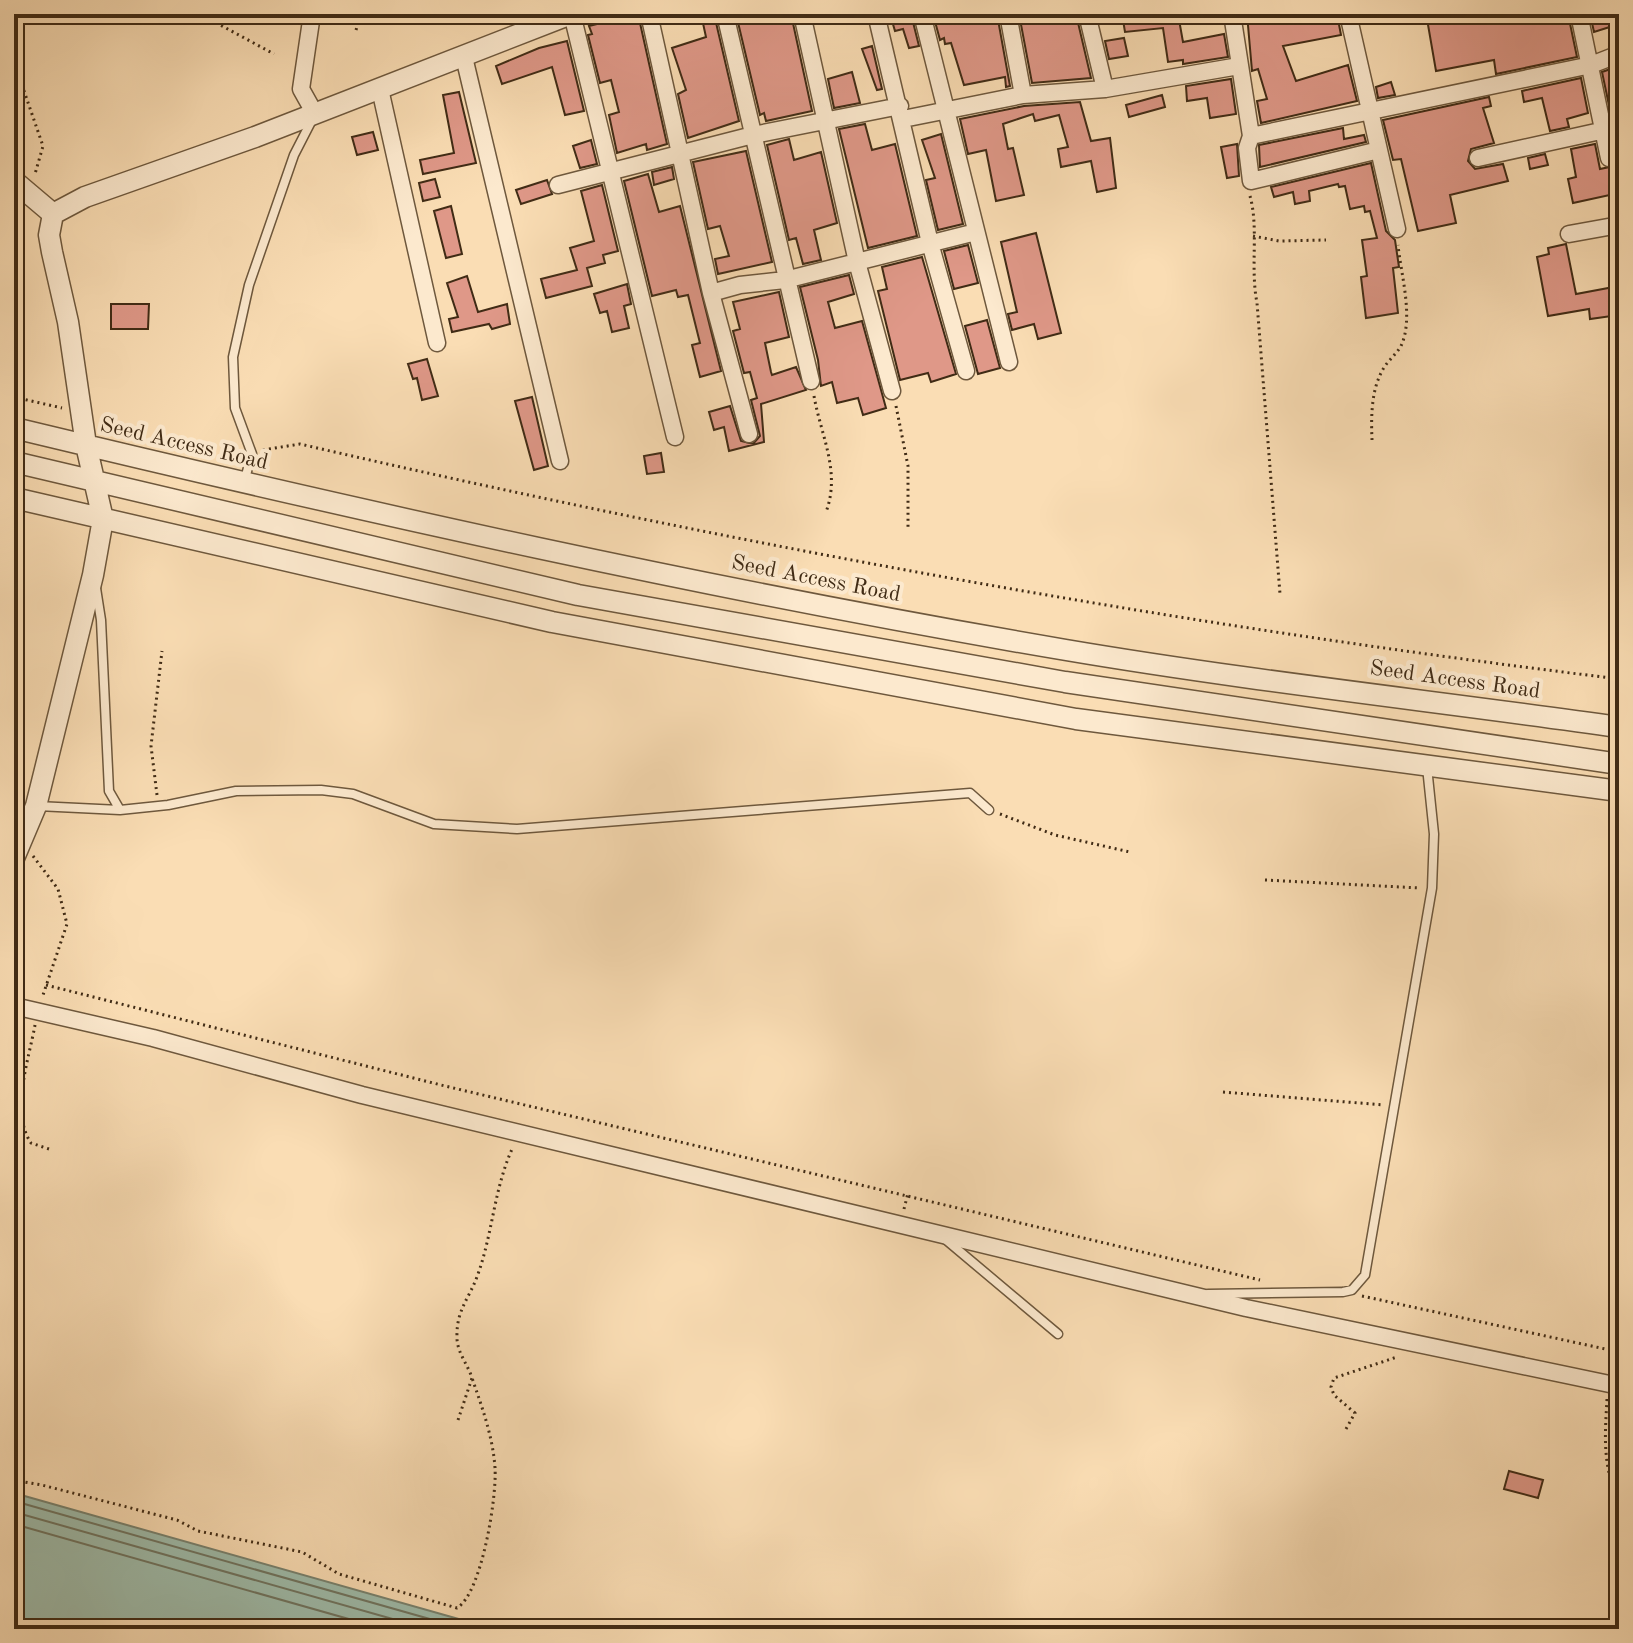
<svg xmlns="http://www.w3.org/2000/svg" width="1633" height="1643" font-family="'Old Standard TT',serif">
<rect width="100%" height="100%" fill="#faddb4"/>
<filter id="stains"><feTurbulence type="fractalNoise" baseFrequency=".0025" numOctaves="4"/><feColorMatrix values="0 0 0 0 .2 0 0 0 0 .09 0 0 0 0 .02 0 0 0 .5 -.17"/></filter>
<radialGradient id="worn" r=".72"><stop offset=".6" stop-color="#630" stop-opacity="0"/><stop offset="1" stop-color="#630" stop-opacity=".3"/></radialGradient>
<path fill="#9ebcab" stroke="#78826f" stroke-width="2" d="M 14,1493 L 494,1629 L 14,1629 Z"/>
<g fill="none" stroke-linecap="round" stroke-linejoin="round">
<path stroke="#6f7460" stroke-width="2" d="M 14,1501 L 465,1629
M 14,1512 L 428,1629
M 14,1524 L 384,1629"/>
</g>
<path fill="#df9888" stroke="#402b15" stroke-width="2" d="M 612,14 L 638,14 L 667,144 L 647,150 L 646,144 L 617,153 L 609,115 L 619,112 L 611,80 L 600,83 L 588,35 L 592,34 L 589,26 L 613,20 Z
M 701,14 L 714,14 L 739,121 L 688,138 L 678,94 L 686,90 L 672,48 L 706,37 Z
M 736,14 L 791,14 L 812,111 L 766,121 L 764,113 L 760,115 Z
M 890,14 L 911,14 L 919,46 L 909,48 L 903,29 L 895,31 Z
M 933,14 L 997,14 L 1010,86 L 1006,87 L 1005,77 L 964,85 L 951,43 L 945,44 L 944,38 L 940,40 Z
M 1019,14 L 1076,14 L 1091,78 L 1032,83 Z
M 1122,14 L 1178,14 L 1183,42 L 1224,34 L 1228,57 L 1183,64 L 1183,60 L 1168,62 L 1163,28 L 1125,32 Z
M 1247,14 L 1298,14 L 1299,20 L 1337,14 L 1341,35 L 1283,46 L 1296,81 L 1348,65 L 1357,101 L 1261,123 L 1257,101 L 1267,99 L 1258,69 L 1252,71 Z
M 1445,14 L 1482,14 L 1484,19 L 1503,14 L 1568,14 L 1577,57 L 1496,74 L 1494,60 L 1436,71 L 1427,19 Z
M 1590,14 L 1612,14 L 1616,25 L 1594,32 Z
M 1124,38 L 1128,56 L 1109,59 L 1105,41 Z
M 567,41 L 584,111 L 565,115 L 552,67 L 502,84 L 496,66 L 539,48 Z
M 872,46 L 882,89 L 877,90 L 862,49 Z
M 1619,66 L 1619,133 L 1615,134 L 1602,72 Z
M 852,72 L 860,103 L 834,108 L 828,79 Z
M 1581,78 L 1588,113 L 1567,119 L 1569,127 L 1550,131 L 1542,98 L 1524,102 L 1522,91 Z
M 1231,79 L 1236,114 L 1210,118 L 1207,98 L 1187,101 L 1186,86 Z
M 1391,82 L 1395,95 L 1378,98 L 1376,87 Z
M 459,92 L 476,163 L 423,174 L 420,160 L 454,153 L 443,95 Z
M 1162,95 L 1165,107 L 1129,117 L 1126,105 Z
M 1489,97 L 1491,106 L 1483,108 L 1494,143 L 1471,149 L 1468,161 L 1475,169 L 1503,164 L 1508,181 L 1450,195 L 1456,223 L 1418,231 L 1401,159 L 1393,160 L 1383,120 Z
M 1080,102 L 1091,141 L 1110,138 L 1116,188 L 1097,192 L 1091,161 L 1061,167 L 1058,149 L 1068,147 L 1059,115 L 1035,121 L 1033,114 L 1003,124 L 1008,149 L 1013,148 L 1024,195 L 996,201 L 986,150 L 968,154 L 960,119 L 1024,106 Z
M 865,124 L 872,150 L 895,144 L 917,236 L 868,248 L 839,129 Z
M 1343,128 L 1344,139 L 1364,135 L 1366,142 L 1260,167 L 1259,145 Z
M 373,132 L 378,150 L 357,155 L 352,137 Z
M 941,134 L 963,224 L 938,230 L 926,180 L 935,178 L 922,140 Z
M 789,139 L 794,160 L 821,152 L 837,223 L 814,230 L 821,260 L 803,264 L 796,238 L 789,240 L 767,145 Z
M 591,140 L 597,164 L 580,168 L 573,146 Z
M 1237,144 L 1239,176 L 1227,178 L 1221,147 Z
M 1595,144 L 1600,169 L 1619,165 L 1619,193 L 1573,203 L 1568,179 L 1576,177 L 1571,149 Z
M 746,151 L 772,262 L 718,274 L 715,259 L 729,256 L 720,226 L 708,229 L 693,162 Z
M 1545,154 L 1548,165 L 1530,169 L 1528,158 Z
M 1371,163 L 1386,231 L 1395,240 L 1399,267 L 1393,268 L 1398,313 L 1366,318 L 1361,277 L 1367,276 L 1362,240 L 1377,238 L 1370,211 L 1365,212 L 1364,206 L 1350,209 L 1345,186 L 1339,187 L 1338,184 L 1309,191 L 1310,201 L 1295,204 L 1293,192 L 1274,197 L 1271,187 Z
M 672,167 L 674,179 L 654,185 L 652,172 Z
M 648,174 L 659,212 L 680,206 L 721,371 L 700,377 L 692,345 L 700,343 L 688,295 L 678,297 L 676,290 L 652,296 L 624,181 Z
M 435,179 L 440,197 L 423,201 L 419,183 Z
M 547,180 L 552,194 L 521,204 L 516,190 Z
M 602,185 L 618,251 L 603,255 L 605,263 L 587,268 L 592,286 L 546,298 L 541,279 L 577,270 L 570,248 L 594,241 L 581,191 Z
M 451,206 L 462,254 L 446,258 L 434,211 Z
M 1036,233 L 1061,333 L 1038,339 L 1034,324 L 1012,330 L 1008,314 L 1017,312 L 1001,242 Z
M 1566,244 L 1576,294 L 1619,286 L 1619,315 L 1590,319 L 1589,309 L 1548,316 L 1537,257 L 1549,254 L 1548,248 Z
M 968,245 L 978,283 L 954,289 L 944,251 Z
M 922,257 L 956,374 L 931,382 L 928,373 L 900,380 L 878,291 L 887,289 L 882,267 Z
M 849,275 L 854,294 L 828,302 L 835,328 L 862,321 L 886,408 L 863,415 L 858,398 L 837,403 L 832,382 L 821,386 L 818,360 L 800,287 Z
M 467,276 L 478,312 L 507,304 L 510,324 L 492,329 L 489,324 L 452,332 L 449,319 L 458,317 L 447,283 Z
M 627,284 L 631,304 L 624,306 L 629,328 L 612,332 L 607,311 L 600,313 L 594,294 Z
M 779,292 L 789,337 L 765,343 L 771,372 L 772,375 L 796,367 L 806,390 L 761,404 L 764,442 L 729,451 L 724,427 L 714,430 L 709,412 L 730,406 L 741,441 L 753,444 L 760,436 L 751,400 L 757,398 L 750,372 L 744,373 L 733,331 L 740,329 L 733,302 Z
M 111,304 L 149,304 L 148,329 L 111,329 Z
M 987,320 L 1000,368 L 978,374 L 965,326 Z
M 427,359 L 438,396 L 422,400 L 417,378 L 413,379 L 408,364 Z
M 532,397 L 548,466 L 534,470 L 515,401 Z
M 661,453 L 664,472 L 647,474 L 644,456 Z
M 1509,1471 L 1543,1480 L 1538,1498 L 1504,1489 Z"/>
<g fill="none" stroke-linecap="round" stroke-linejoin="round">
<defs>
<path id="service" d="M 244,482 L 252,454 L 235,408 L 233,357 L 249,285 L 294,155 L 313,118
M 96,588 L 101,620 L 109,791 L 120,810 L 168,805 L 236,791 L 321,790 L 353,794 L 434,824 L 517,829 L 970,793 L 989,810
M 37,806 L 120,810
M 945,1239 L 1058,1334
M 1208,1294 L 1343,1292 L 1352,1290 L 1365,1275 L 1432,888 L 1434,834 L 1427,767"/>
<path id="minor" d="M 312,14 L 301,89 L 315,114
M 572,14 L 675,437
M 649,14 L 711,293 L 740,285 L 785,280 L 976,232
M 725,14 L 811,381
M 802,14 L 857,262 L 892,391
M 876,14 L 930,243 L 966,371
M 922,14 L 1009,362
M 1008,14 L 1023,95
M 1087,14 L 1105,89
M 1232,14 L 1251,136 L 1247,148 L 1251,181 L 1379,150
M 1348,14 L 1397,229
M 1579,14 L 1609,158
M 464,57 L 560,461
M 380,89 L 437,343
M 903,119 L 1023,95 L 1105,89 L 1239,66
M 1251,136 L 1591,65 L 1619,54
M 1478,158 L 1605,130
M 558,185 L 753,135 L 900,106
M 1569,234 L 1619,225
M 711,293 L 749,434
M 14,1006 L 153,1038 L 362,1095 L 1246,1308 L 1619,1386"/>
<path id="tertiary" d="M 14,181 L 53,214
M 14,428 C 363,512 712,590 1066,650 C 1249,681 1435,701 1619,727
M 14,462 L 578,595 L 1065,682 L 1619,764
M 14,498 L 552,622 L 1076,719 L 1619,791
M 14,858 L 36,806 L 93,575 L 103,519 L 86,445 L 68,322 L 52,252 L 49,235 L 53,214 L 85,197 L 255,137 L 571,14"/>
</defs>
<use href="#service" stroke="#6e583d" stroke-width="11"/>
<use href="#minor" stroke="#6e583d" stroke-width="19"/>
<use href="#tertiary" stroke="#6e583d" stroke-width="23"/>
<path stroke="#402b15" stroke-width="3" stroke-dasharray="2 4" stroke-linecap="butt" d="M 200,14 L 274,54
M 356,30 L 361,14
M 14,62 L 43,146 L 35,174
M 1250,196 C 1259,228 1250,267 1257,303 L 1280,594
M 1253,236 L 1279,241 L 1326,240
M 814,396 C 821,436 841,472 826,512
M 14,397 L 62,408
M 896,406 L 908,466 L 908,528
M 1372,440 C 1371,416 1371,387 1385,366 C 1390,359 1397,353 1401,346 C 1414,318 1401,275 1398,245
M 263,450 L 300,444 C 735,545 1175,625 1619,679
M 157,795 L 151,746 L 162,651
M 1000,814 L 1055,835 L 1130,852
M 33,856 L 58,889 L 67,924 L 42,998
M 1265,880 L 1420,888
M 46,985 L 445,1086 L 1260,1280
M 35,1025 C 29,1059 10,1112 31,1143 L 49,1149
M 1223,1092 L 1384,1105
M 904,1209 L 908,1193
M 1362,1296 L 1619,1352
M 1607,1399 C 1605,1435 1602,1467 1619,1500
M 458,1420 L 472,1378 C 468,1365 457,1352 457,1338 C 456,1309 470,1298 478,1274 C 493,1232 494,1188 513,1147
M 1346,1429 L 1355,1413 L 1334,1395 L 1331,1387 L 1334,1378 L 1397,1357
M 14,1485 L 24,1482 L 42,1485 L 177,1520 L 198,1531 L 302,1552 L 339,1574 L 457,1608 C 482,1593 497,1496 495,1468 C 493,1437 482,1407 472,1378"/>
<use href="#service" stroke="#fce9ce" stroke-width="8"/>
<use href="#minor" stroke="#fce9ce" stroke-width="16"/>
<use href="#tertiary" stroke="#fce9ce" stroke-width="20"/>
</g>
<g text-anchor="middle" dominant-baseline="central" stroke-width="8" stroke-linejoin="round" paint-order="stroke">
<g font-size="22" fill="#402b15" stroke="#fce9ce">
<text transform="translate(184 444) rotate(13)">Seed Access Road</text>
<text transform="translate(816 579) rotate(11)">Seed Access Road</text>
<text transform="translate(1455 680) rotate(8)">Seed Access Road</text>
</g>
</g>
<rect width="1633" height="1643" fill="none" stroke="#faddb4" stroke-width="48"/>
<rect x="16" y="16" width="1601" height="1611" fill="none" stroke="#402b15" stroke-width="4"/>
<rect x="24" y="24" width="1585" height="1595" fill="none" stroke="#402b15" stroke-width="2"/>
<rect width="100%" height="100%" filter="url(#stains)"/>
<rect width="100%" height="100%" fill="url(#worn)"/>
</svg>
